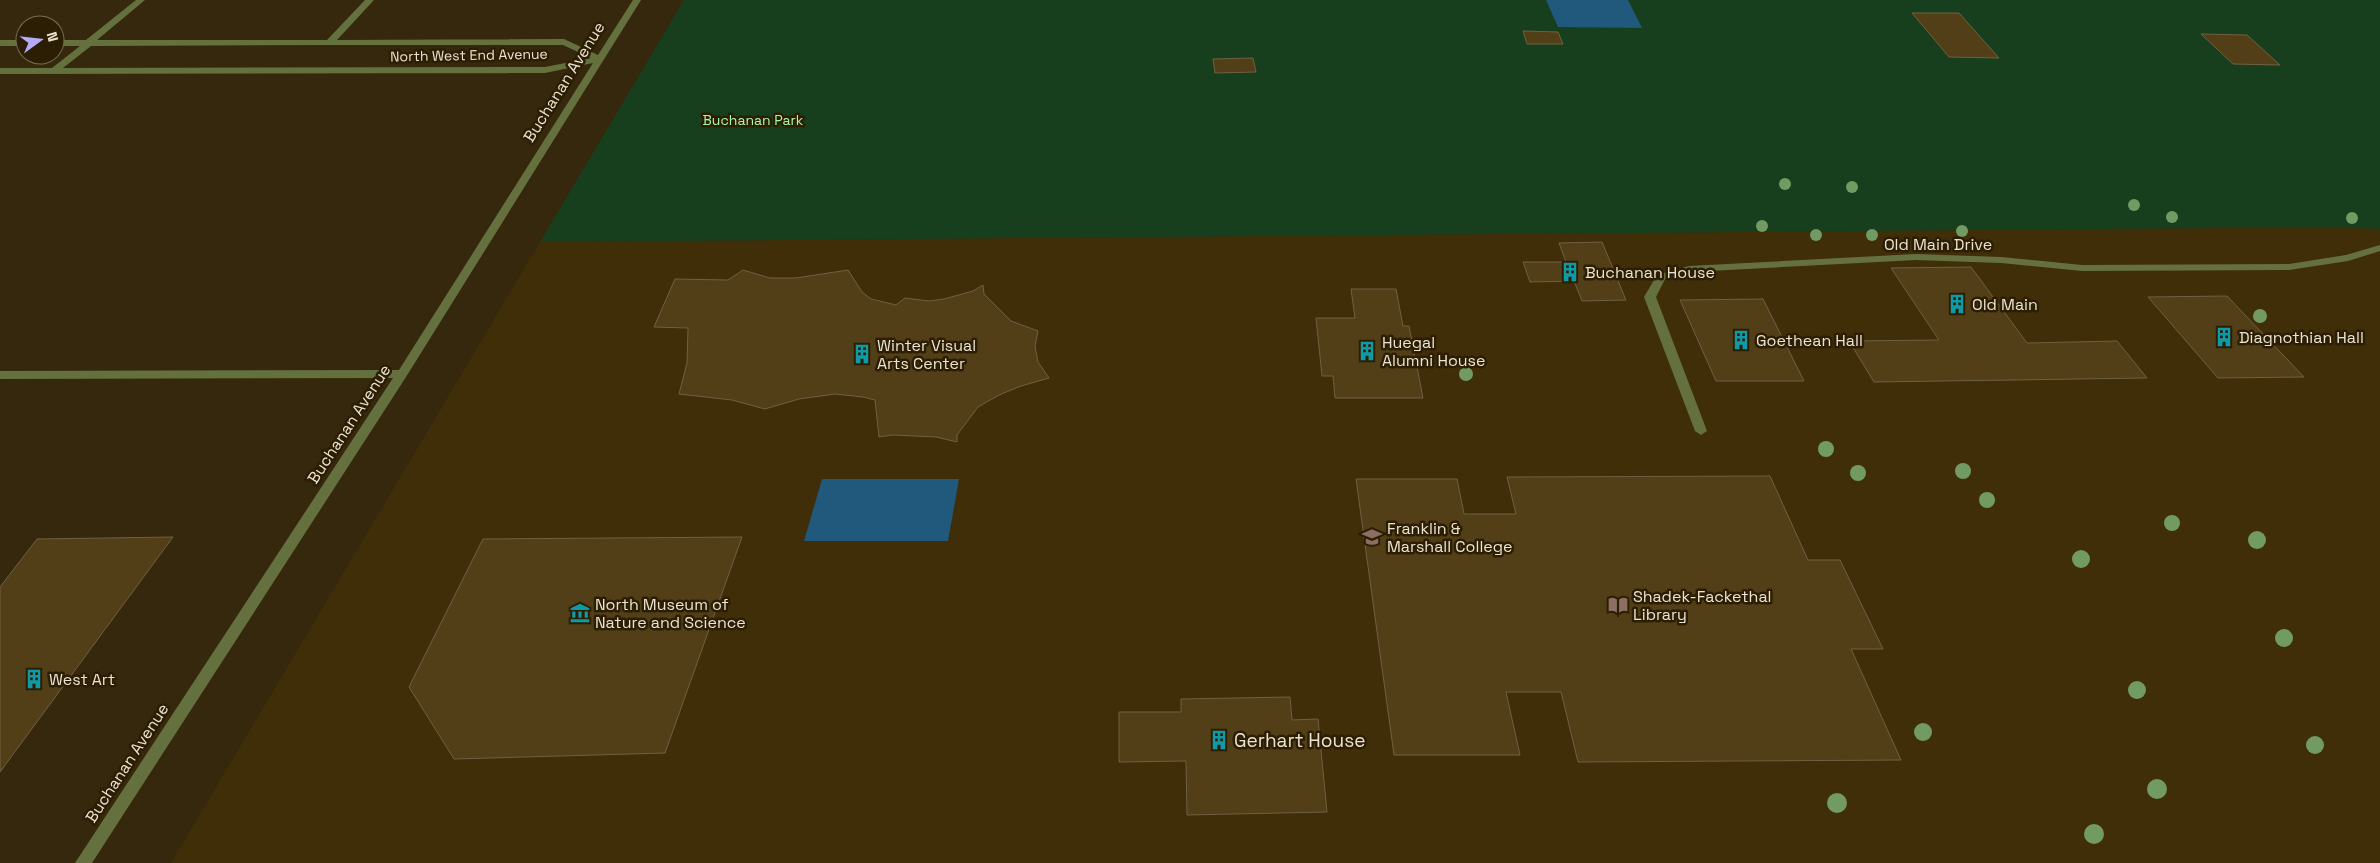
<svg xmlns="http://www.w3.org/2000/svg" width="2380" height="863" font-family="'Space Grotesk',sans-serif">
<rect width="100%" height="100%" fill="#36280c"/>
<path fill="#402e08" d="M 2334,227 L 2380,229 L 2380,863 L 171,863 L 540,242 Z"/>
<path fill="#183f1d" d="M 684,0 L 2380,0 L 2380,229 L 2334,227 L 540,242 Z"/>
<path fill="#20597c" d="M 1546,0 L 1628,0 L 1642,28 L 1558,27 Z
M 822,479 L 959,479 L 948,541 L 804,541 Z"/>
<path fill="#523e17" stroke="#706044" d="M 1912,13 L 1959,13 L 1999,58 L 1949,57 Z
M 1523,31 L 1558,32 L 1563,44 L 1527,44 Z
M 2201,34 L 2247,35 L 2280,65 L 2233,64 Z
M 1253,58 L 1256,72 L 1215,73 L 1213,59 Z
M 1602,242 L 1626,300 L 1582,301 L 1574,281 L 1530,282 L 1523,262 L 1566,262 L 1559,243 Z
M 1971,267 L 2027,343 L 2117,341 L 2147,378 L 1874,382 L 1849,341 L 1939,340 L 1891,268 Z
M 743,270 L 770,278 L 796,278 L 848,270 L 862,292 L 871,299 L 896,305 L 905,298 L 929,301 L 944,299 L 973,291 L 983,285 L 984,294 L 1011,321 L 1038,331 L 1035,346 L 1038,362 L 1049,378 L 1021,386 L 999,395 L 978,407 L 957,435 L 957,442 L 936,437 L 893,435 L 879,437 L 875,400 L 863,397 L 835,394 L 799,399 L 765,409 L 732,400 L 679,394 L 687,363 L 688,328 L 654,327 L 675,279 L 728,280 Z
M 1351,289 L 1396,289 L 1403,326 L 1409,326 L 1423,398 L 1335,398 L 1333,376 L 1322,376 L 1316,318 L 1355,318 Z
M 2227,296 L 2304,377 L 2218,378 L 2148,297 Z
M 1763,299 L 1804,381 L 1716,381 L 1680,300 Z
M 1770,476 L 1808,560 L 1840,560 L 1883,649 L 1851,649 L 1901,760 L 1578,762 L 1561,692 L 1506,692 L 1520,755 L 1394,755 L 1356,479 L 1457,479 L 1464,514 L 1516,514 L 1507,477 Z
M 173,537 L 0,772 L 0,587 L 37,539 Z
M 742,537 L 665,753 L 454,759 L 409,687 L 483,539 Z
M 1290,697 L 1292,720 L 1318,719 L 1327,812 L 1187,815 L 1186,761 L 1119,762 L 1119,712 L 1181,712 L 1181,699 Z"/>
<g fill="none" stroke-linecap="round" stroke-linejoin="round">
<path fill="#64713f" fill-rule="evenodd" d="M 136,0 L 145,0 L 97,40 L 327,40 L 365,0 L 374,0 L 337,40 L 564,39 L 598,55 L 633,0 L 641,0 L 406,377 L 92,863 L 75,863 L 393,378 L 0,379 L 0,371 L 399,370 L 593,63 L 545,73 L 0,74 L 0,68 L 52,68 L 80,46 L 55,46 L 55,40 L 86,40 ZM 327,45 L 563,45 L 591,58 L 545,67 L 63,68 L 91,46 Z
M 0,40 L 25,40 L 25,46 L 0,46 Z
M 2380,245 L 2380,251 L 2348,261 L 2289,270 L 2082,271 L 2001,263 L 1916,260 L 1690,272 L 1665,279 L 1656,297 L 1707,431 L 1701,435 L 1695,431 L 1644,297 L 1657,275 L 1689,266 L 1916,254 L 2001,257 L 2082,265 L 2289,264 L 2346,255 Z"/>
</g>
<g fill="#729a63">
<circle cx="1785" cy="184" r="6"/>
<circle cx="1852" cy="187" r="6"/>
<circle cx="2134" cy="205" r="6"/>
<circle cx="2172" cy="217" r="6"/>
<circle cx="2352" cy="218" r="6"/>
<circle cx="1762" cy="226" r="6"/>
<circle cx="1962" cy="231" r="6"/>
<circle cx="1816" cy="235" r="6"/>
<circle cx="1872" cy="235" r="6"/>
<circle cx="2260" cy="316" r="7"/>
<circle cx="1466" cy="374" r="7"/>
<circle cx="1826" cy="449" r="8"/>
<circle cx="1963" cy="471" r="8"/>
<circle cx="1858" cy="473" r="8"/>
<circle cx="1987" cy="500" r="8"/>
<circle cx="2172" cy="523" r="8"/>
<circle cx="2257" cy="540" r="9"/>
<circle cx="2081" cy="559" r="9"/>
<circle cx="2284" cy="638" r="9"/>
<circle cx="2137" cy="690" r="9"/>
<circle cx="1923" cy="732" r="9"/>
<circle cx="2315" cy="745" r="9"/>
<circle cx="2157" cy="789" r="10"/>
<circle cx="1837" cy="803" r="10"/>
<circle cx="2094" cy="834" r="10"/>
</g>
<defs>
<symbol id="building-bare" viewBox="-9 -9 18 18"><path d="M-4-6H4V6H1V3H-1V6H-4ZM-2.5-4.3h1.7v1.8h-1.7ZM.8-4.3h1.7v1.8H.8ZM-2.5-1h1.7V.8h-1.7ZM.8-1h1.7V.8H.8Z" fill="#0f9aa8" stroke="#2c1e03" stroke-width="2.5" paint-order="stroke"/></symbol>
<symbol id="university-bare" viewBox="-9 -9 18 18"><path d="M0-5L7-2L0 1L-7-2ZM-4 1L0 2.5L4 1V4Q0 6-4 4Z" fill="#8d6e63" stroke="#2c1e03" stroke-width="2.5" paint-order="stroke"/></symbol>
<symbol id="library-bare" viewBox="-9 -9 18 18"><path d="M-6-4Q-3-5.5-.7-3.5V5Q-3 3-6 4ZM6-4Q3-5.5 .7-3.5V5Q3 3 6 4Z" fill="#8d6e63" stroke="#2c1e03" stroke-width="2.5" paint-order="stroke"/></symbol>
<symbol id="museum-bare" viewBox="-9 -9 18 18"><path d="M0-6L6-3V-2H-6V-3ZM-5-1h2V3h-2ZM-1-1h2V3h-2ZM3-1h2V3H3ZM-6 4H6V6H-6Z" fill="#0f9aa8" stroke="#2c1e03" stroke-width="2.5" paint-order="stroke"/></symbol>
</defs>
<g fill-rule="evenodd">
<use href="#building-bare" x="1556" y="258" width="28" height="28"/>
<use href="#building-bare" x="1943" y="290" width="28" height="28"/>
<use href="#building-bare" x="2210" y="323" width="28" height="28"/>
<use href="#building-bare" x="1727" y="326" width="28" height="28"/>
<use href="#building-bare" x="1353" y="337" width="28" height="28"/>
<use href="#building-bare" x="848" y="340" width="28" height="28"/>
<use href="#university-bare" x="1358" y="523" width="28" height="28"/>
<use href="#library-bare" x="1604" y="591" width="28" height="28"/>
<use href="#museum-bare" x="566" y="599" width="28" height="28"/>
<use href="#building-bare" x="20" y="665" width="28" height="28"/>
<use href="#building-bare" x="1205" y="726" width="28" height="28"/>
</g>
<g text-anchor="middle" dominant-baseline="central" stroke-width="5" stroke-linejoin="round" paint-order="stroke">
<g font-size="14" fill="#ebe2d2" stroke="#2c1e03">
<text transform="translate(469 55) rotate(-1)">North West End Avenue</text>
</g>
<g font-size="14" fill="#a4f8aa" stroke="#2c1e03">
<text x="753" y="120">Buchanan Park</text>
</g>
<g font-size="16" fill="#ebe2d2" stroke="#2c1e03">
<text transform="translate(564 82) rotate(-58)">Buchanan Avenue</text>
<text x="1938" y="244">Old Main Drive</text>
<text transform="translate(349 424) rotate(-57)">Buchanan Avenue</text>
<text transform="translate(127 763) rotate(-57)">Buchanan Avenue</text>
</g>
<g font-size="16" fill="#ebe2d2" stroke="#2c1e03" text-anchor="start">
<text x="1585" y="272">Buchanan House</text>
<text x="1972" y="304">Old Main</text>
<text x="2239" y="337">Diagnothian Hall</text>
<text x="1756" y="340">Goethean Hall</text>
<text x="1382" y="342">Huegal<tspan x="1382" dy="18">Alumni House</tspan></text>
<text x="877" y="345">Winter Visual<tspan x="877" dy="18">Arts Center</tspan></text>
<text x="1387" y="528">Franklin &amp;<tspan x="1387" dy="18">Marshall College</tspan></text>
<text x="1633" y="596">Shadek-Fackethal<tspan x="1633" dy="18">Library</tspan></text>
<text x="595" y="604">North Museum of<tspan x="595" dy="18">Nature and Science</tspan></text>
<text x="49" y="679">West Art</text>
</g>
<g font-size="19" fill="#ebe2d2" stroke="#2c1e03" text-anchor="start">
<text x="1234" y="740">Gerhart House</text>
</g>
</g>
<g transform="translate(40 40) rotate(75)"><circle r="24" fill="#2c1e03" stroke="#786c56"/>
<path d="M0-4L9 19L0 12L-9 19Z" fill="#b3adf9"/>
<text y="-8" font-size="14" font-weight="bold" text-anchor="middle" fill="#ebe2d2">N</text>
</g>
</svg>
